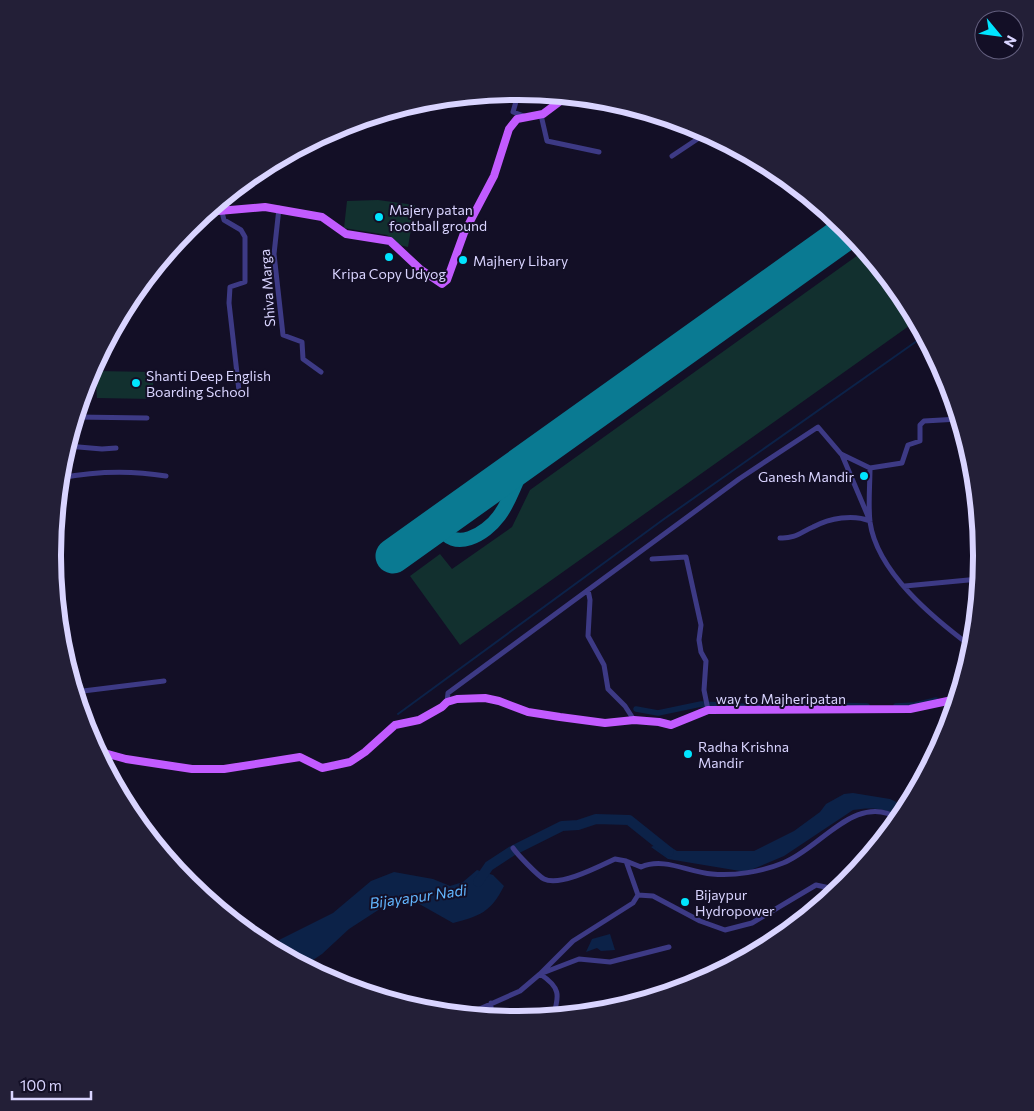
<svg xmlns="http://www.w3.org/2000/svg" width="1034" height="1111" font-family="Commissioner,sans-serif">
<rect width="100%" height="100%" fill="#130f26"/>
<path fill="#12302f" d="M 378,200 L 415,205 L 408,247 L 399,245 L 387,235 L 344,228 L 347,201 Z
M 865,250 L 903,298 L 916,321 L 460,645 L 410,576 L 440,554 L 452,569 L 512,527 L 530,490 Z
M 95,371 L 154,372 L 152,399 L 97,398 Z"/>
<path fill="#0c2248" d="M 853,793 L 890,799 L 907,807 L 901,817 C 886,808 870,807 853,810 L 784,856 L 746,872 L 668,859 L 651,847 L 662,842 L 677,851 L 754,851 L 794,831 L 820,812 L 826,804 L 844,794 Z
M 477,870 L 493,875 L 504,886 C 491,912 480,916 453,923 L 414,901 L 389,903 L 349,929 L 322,954 L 304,966 L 267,946 L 333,913 L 371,881 L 394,872 L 433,879 L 450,886 L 463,882 Z
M 610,934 L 615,950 L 601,951 L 597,948 L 586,952 L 592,939 Z"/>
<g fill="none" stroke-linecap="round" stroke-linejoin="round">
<path stroke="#0c2248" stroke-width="2" d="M 398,714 L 664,519 L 924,336"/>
<path stroke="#0c2248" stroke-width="5.5" d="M 896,706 L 915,705 L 936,700
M 770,708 L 780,704 L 867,706
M 636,709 L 658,713 L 701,704 L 760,707"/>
<path stroke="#0c2248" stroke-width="10" d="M 478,882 L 489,866 L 512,851 L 562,826 L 578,825 L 596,819 L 629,820 L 669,852"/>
<path stroke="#0a7a92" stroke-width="14" d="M 480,494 C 462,502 437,498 440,526 C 453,554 486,534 499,516 C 515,495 515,473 536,454"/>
<path stroke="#0a7a92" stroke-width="35" d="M 393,556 L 848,231"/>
<path stroke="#3d3a85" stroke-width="5" d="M 517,91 L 517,98 L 513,112 L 524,116
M 541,115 L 547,141 L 599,152
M 672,156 L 702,136 L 718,139
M 279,208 L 274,254 L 283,335 L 302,342 L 303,359 L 321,372
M 220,392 L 235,394 L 239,391 L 229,303 L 230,287 L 245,282 L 245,237 L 241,230 L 224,220 L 222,212
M 76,417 L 147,418
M 67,446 L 102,449 L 116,448
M 870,468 L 902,463 L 908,445 L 920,441 L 920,425 L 924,421 L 959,419
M 60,478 C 96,471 130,470 166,476
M 780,538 C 795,539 801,532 813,527 C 830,518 853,514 870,521 L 842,455
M 652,559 L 686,557 L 701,625 L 699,640 L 701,652 L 706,661 L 704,690 L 708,710
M 905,586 L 979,579
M 588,590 L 590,600 L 588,636 L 604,665 L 608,689 L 625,706 L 634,720
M 75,692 L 164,681
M 447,702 L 448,693 L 739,479 L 818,427 L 841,454 L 870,468 C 870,485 868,504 870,522 C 877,572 933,618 972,647
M 513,848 C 517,854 538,876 544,879 C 560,887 600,866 615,859 L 626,861 L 638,895 L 633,903 L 573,941 L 540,974 C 560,987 560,995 553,1016
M 626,861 L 641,867 C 664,857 688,872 712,874 C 734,876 761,872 783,863 C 820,849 856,791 899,819
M 638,895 L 653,896 L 700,921 L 725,930 L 752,923 L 816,885 L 839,890
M 466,1015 L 520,991 L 540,974 L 579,959 L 610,962 L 669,947
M 491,1017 L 491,1003"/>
<path stroke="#c25bff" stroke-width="8" d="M 207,212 L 265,207 L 322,217 L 346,234 L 390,241 L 420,269 L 442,284 L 447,280 L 464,233 L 494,176 L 509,129 L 517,119 L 543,114 L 567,96
M 97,751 L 126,759 L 192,769 L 224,769 L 300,757 L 322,768 L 350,762 L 365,752 L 395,725 L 419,720 L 442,707 L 447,702 L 457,699 L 485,698 L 499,701 L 528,712 L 560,717 L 605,723 L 634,720 L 659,722 L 671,725 L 708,710 L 910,709 L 957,699"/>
</g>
<g fill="#00e5ff" stroke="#130f26" stroke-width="2">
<circle cx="379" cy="217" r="5"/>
<circle cx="389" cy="257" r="5"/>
<circle cx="463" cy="260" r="5"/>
<circle cx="136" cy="383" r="5"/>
<circle cx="864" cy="476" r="5"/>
<circle cx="688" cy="754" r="5"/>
<circle cx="685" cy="902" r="5"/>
</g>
<g text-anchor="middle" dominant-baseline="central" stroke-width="4" stroke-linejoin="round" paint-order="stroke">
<g font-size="14" fill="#d9d4ff" stroke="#130f26" text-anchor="start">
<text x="389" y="209">Majery patan<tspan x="389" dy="16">football ground</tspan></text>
<text x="473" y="260">Majhery Libary</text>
<text x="389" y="273" text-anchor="middle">Kripa Copy Udyog</text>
<text x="146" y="375">Shanti Deep English<tspan x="146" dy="16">Boarding School</tspan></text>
<text x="854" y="476" text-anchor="end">Ganesh Mandir</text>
<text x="698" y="746">Radha Krishna<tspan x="698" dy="16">Mandir</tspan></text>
<text x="695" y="894">Bijaypur<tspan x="695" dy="16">Hydropower</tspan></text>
</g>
<g font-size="14" fill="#d9d4ff" stroke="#130f26">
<text transform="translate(267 288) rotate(-94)">Shiva Marga</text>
<text x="781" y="698">way to Majheripatan</text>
</g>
<g font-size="15" font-style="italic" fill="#62b6ff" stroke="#130f26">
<text transform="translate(418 896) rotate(-8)">Bijayapur Nadi</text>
</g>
</g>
<path d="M0 0H1034V1111H0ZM516 100H518A455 455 0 0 1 973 555V556A455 455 0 0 1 518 1011H516A455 455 0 0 1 61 556V555A455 455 0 0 1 516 100Z" fill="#231f37" fill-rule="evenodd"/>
<path fill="none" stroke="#d9d4ff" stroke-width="6" d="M516 100H518A455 455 0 0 1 973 555V556A455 455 0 0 1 518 1011H516A455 455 0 0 1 61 556V555A455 455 0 0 1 516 100Z"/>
<g transform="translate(999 35) rotate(119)"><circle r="24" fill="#130f26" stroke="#625e7d"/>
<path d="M0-4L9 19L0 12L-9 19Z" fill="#00e5ff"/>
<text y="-8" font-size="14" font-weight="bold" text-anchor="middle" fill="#d9d4ff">N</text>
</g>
<path d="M12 1091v8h79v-8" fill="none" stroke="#d9d4ff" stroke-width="2.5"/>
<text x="20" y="1091" font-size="15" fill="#d9d4ff" stroke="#130f26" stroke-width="4" paint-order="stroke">100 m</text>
</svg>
